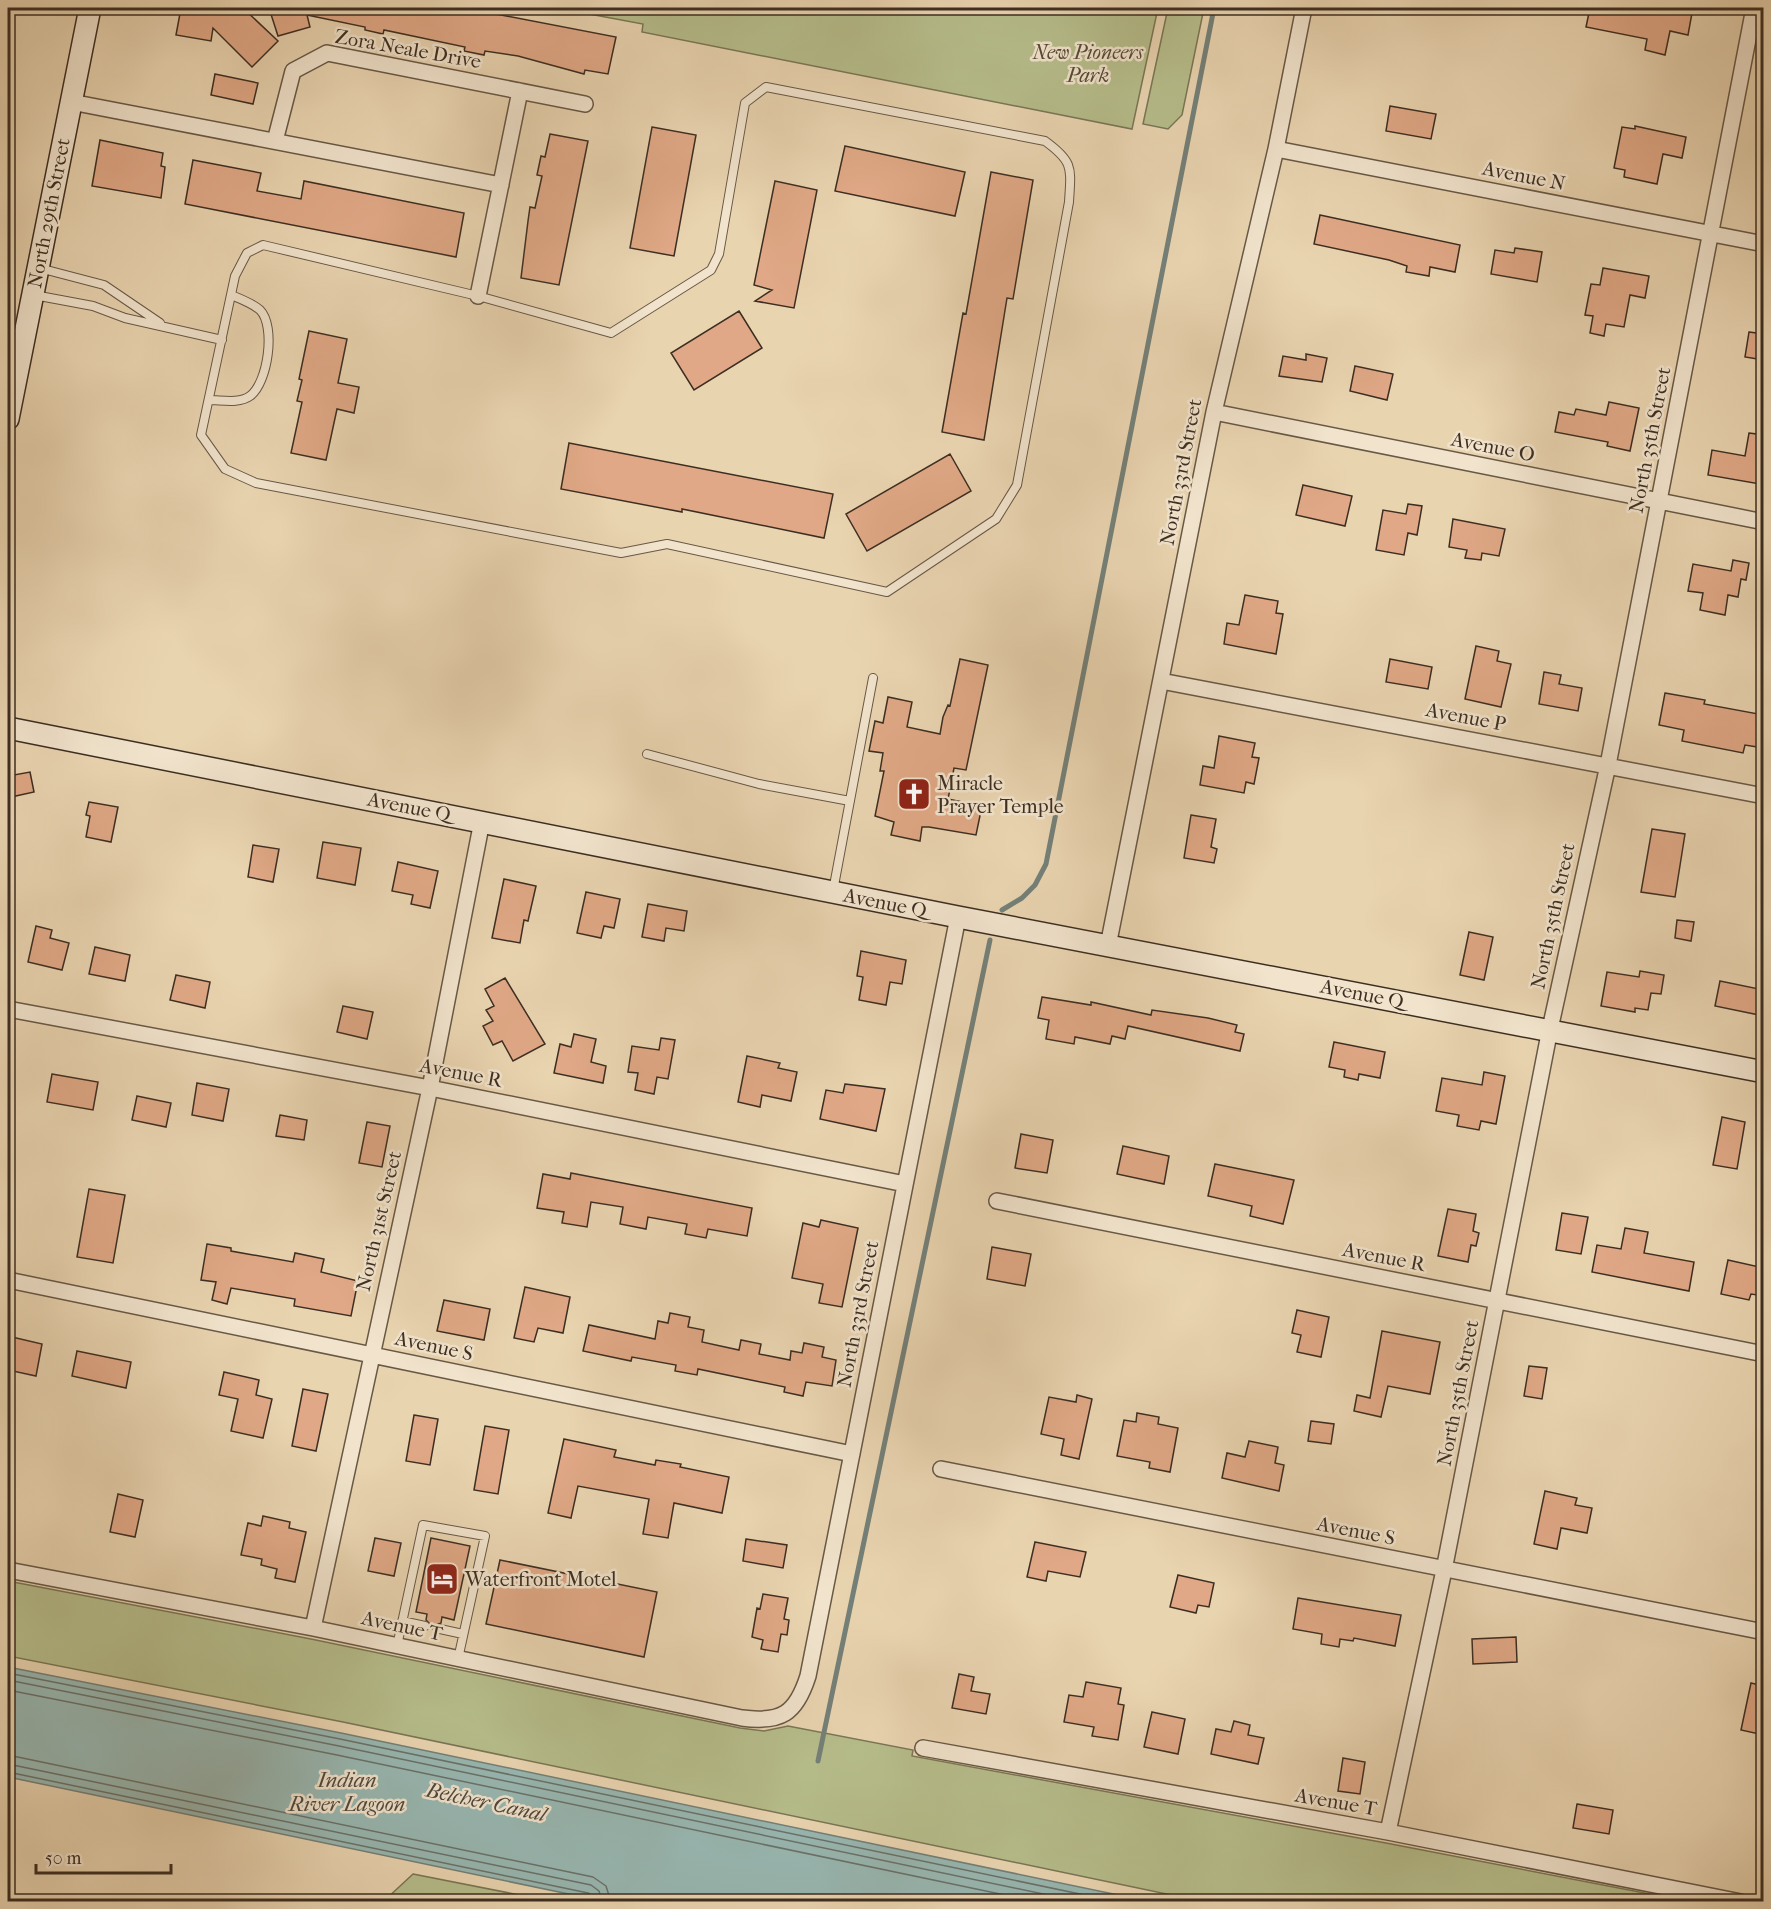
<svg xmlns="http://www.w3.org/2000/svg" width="1771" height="1909" font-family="'IM FELL French Canon',serif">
<rect width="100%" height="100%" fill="#e9d4b0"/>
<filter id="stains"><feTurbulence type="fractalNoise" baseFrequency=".00333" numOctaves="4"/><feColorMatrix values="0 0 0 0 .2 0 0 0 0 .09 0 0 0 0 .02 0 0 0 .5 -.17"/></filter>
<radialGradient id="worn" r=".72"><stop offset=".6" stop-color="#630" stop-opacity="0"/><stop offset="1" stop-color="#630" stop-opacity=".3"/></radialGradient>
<path fill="#b6bd8b" stroke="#7a7656" stroke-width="1.5" d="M 557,8 L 1158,8 L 1132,129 L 642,32 L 643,24 Z
M 1168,8 L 1204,8 L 1182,115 L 1168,129 L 1143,124 Z
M 8,1581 L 311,1639 L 740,1728 L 764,1731 L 788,1726 L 913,1750 L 912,1756 L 1386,1843 L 1686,1901 L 1200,1901 L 343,1722 L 8,1656 Z
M 413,1874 L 550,1901 L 384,1901 Z"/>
<path fill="#98b7b1" stroke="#748078" stroke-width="1.5" d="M 8,1667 L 341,1733 L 1147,1901 L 602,1901 L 8,1777 Z"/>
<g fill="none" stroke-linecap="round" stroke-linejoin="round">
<path stroke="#6a726a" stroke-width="1.5" d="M 8,1673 L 340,1739 L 1118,1902
M 8,1680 L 339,1746 L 1081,1902
M 8,1690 L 337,1755 L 1038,1902
M 8,1755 L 593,1877 L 606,1886 L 611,1902
M 8,1764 L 591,1885 L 599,1891 L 602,1902
M 8,1772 L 588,1893 L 593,1896 L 594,1902"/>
<path stroke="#748078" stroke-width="5" d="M 1002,910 L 1022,898 L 1035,885 L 1046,864 L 1214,8
M 818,1761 L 990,940"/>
</g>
<path fill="#e0a886" stroke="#3d2e22" stroke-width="1.5" d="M 181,8 L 243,8 L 278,41 L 252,67 L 213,28 L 211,41 L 176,35 Z
M 269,8 L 465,8 L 616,37 L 608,74 L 585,70 L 584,74 L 518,56 L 485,51 L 484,55 L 464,51 L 465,47 L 384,30 L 383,34 L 365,30 L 365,27 L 307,15 L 310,27 L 278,36 Z
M 1590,8 L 1626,8 L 1645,12 L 1646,8 L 1668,8 L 1692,13 L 1688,35 L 1670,31 L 1665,55 L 1645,50 L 1647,39 L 1586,27 Z
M 215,74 L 258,83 L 253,104 L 211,95 Z
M 1390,106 L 1436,114 L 1431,139 L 1386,131 Z
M 1635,126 L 1686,137 L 1682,158 L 1663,154 L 1657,184 L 1624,177 L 1625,170 L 1614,168 L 1622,127 L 1635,129 Z
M 652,127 L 696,135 L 674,256 L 630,248 Z
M 550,134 L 588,141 L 559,285 L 521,278 L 528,221 L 530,207 L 535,208 L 542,176 L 537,175 L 541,156 L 545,157 Z
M 100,140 L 163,153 L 161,166 L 165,167 L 161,198 L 92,186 Z
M 845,146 L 965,172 L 955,216 L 835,191 Z
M 193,160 L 261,173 L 257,191 L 301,199 L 304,181 L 464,213 L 456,257 L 185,204 Z
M 991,172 L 1033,180 L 1013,299 L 1007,298 L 984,440 L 942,432 L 963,313 L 966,314 Z
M 775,181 L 817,190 L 794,308 L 755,301 L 772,290 L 754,285 Z
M 1320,215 L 1460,245 L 1455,272 L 1430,267 L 1429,276 L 1406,272 L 1407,266 L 1389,260 L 1314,244 Z
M 1515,248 L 1542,252 L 1537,282 L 1491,274 L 1495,250 L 1514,253 Z
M 1603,268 L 1649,276 L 1645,298 L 1630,295 L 1624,327 L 1606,324 L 1604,336 L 1590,333 L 1593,316 L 1585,315 L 1591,284 L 1600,285 Z
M 739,311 L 762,348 L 694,390 L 671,353 Z
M 309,331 L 347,339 L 338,383 L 359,387 L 354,413 L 337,409 L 326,460 L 291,453 L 302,402 L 297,401 L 302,380 L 299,379 Z
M 1749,332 L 1764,334 L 1764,360 L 1745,357 Z
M 1306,354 L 1327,358 L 1322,382 L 1279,376 L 1283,356 L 1306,360 Z
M 1355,366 L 1393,374 L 1387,400 L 1350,391 Z
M 1609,402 L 1639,408 L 1630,451 L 1607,446 L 1608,442 L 1555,432 L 1559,412 L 1574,415 L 1576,409 L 1606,415 Z
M 1749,433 L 1764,435 L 1764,479 L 1760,484 L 1708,475 L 1712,450 L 1745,456 Z
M 569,443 L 833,494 L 824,538 L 682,509 L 682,512 L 561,489 Z
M 950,454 L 971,491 L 867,551 L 846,514 Z
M 1303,485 L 1352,496 L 1345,526 L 1296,515 Z
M 1408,504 L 1422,506 L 1417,535 L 1408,533 L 1404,555 L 1376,550 L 1383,510 L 1406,514 Z
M 1453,519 L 1505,529 L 1499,556 L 1482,553 L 1481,560 L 1465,558 L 1467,550 L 1449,547 Z
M 1733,560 L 1749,563 L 1746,580 L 1741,579 L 1738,597 L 1728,595 L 1725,615 L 1700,610 L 1703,593 L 1688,591 L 1693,564 L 1731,571 Z
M 1245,595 L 1278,601 L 1276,613 L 1283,614 L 1276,654 L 1224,644 L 1227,623 L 1239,625 Z
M 1476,646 L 1499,651 L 1497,661 L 1511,664 L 1501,707 L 1465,699 Z
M 960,659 L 988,665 L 966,770 L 954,768 L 948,799 L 982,806 L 976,835 L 929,827 L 922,827 L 920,841 L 891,835 L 894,822 L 875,816 L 884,771 L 880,771 L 883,753 L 869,751 L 875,721 L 883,723 L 888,697 L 912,702 L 907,727 L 940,734 L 943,717 L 948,705 L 950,706 Z
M 1390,659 L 1432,667 L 1428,689 L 1386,682 Z
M 1544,672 L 1561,675 L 1559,684 L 1582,688 L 1578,711 L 1539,704 Z
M 1665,693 L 1705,700 L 1704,704 L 1764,715 L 1764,748 L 1745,745 L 1743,753 L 1682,741 L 1684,730 L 1659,725 Z
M 1219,736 L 1255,743 L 1252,757 L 1259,758 L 1254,784 L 1246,782 L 1244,793 L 1200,785 L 1203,766 L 1214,768 Z
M 30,772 L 34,792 L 11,797 L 8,776 Z
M 89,802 L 118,807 L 111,842 L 86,837 L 90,816 L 86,815 Z
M 1191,815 L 1216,819 L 1211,847 L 1217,849 L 1214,863 L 1184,858 Z
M 1652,829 L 1685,834 L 1675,897 L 1641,892 Z
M 323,842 L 361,848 L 355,885 L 317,878 Z
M 253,845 L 279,849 L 273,882 L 248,877 Z
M 398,862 L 438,871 L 430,908 L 411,904 L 413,895 L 392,891 Z
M 504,879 L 536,886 L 528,921 L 524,920 L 520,943 L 492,938 Z
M 586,892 L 620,899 L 614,928 L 604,926 L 601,938 L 577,933 Z
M 648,904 L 687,911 L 684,931 L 666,928 L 664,941 L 642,937 Z
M 1677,920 L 1694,922 L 1691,941 L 1675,938 Z
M 36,926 L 52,930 L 50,938 L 69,943 L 62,970 L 28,962 Z
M 1469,932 L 1493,937 L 1484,980 L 1460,975 Z
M 95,947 L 130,955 L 125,981 L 89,974 Z
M 861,951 L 906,960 L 902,984 L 890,982 L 886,1005 L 859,1000 L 863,977 L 857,976 Z
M 1640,971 L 1664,975 L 1661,994 L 1651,993 L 1648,1010 L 1635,1008 L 1635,1012 L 1601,1006 L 1607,972 L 1639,977 Z
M 176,975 L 210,982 L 205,1008 L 170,1000 Z
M 505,978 L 545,1044 L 513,1061 L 502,1041 L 493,1045 L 483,1026 L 493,1021 L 486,1010 L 494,1006 L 485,989 Z
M 1720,981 L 1764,990 L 1764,1016 L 1715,1006 Z
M 1042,997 L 1091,1005 L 1091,1002 L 1151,1015 L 1152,1010 L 1208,1018 L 1237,1025 L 1235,1032 L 1244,1034 L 1240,1051 L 1128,1026 L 1125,1039 L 1112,1036 L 1110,1044 L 1075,1037 L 1074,1044 L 1046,1039 L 1049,1020 L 1038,1018 Z
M 343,1006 L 373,1012 L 367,1039 L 337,1032 Z
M 574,1034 L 596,1039 L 591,1062 L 606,1066 L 603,1083 L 554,1073 L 560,1044 L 571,1047 Z
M 661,1038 L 675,1040 L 668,1079 L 657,1077 L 654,1094 L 635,1090 L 638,1073 L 628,1072 L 632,1046 L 659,1050 Z
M 1334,1042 L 1385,1052 L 1380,1078 L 1359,1074 L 1358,1080 L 1344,1077 L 1345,1070 L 1329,1067 Z
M 747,1056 L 780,1063 L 778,1068 L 797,1072 L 791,1101 L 762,1095 L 760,1107 L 738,1102 Z
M 1484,1072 L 1505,1076 L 1496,1124 L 1481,1121 L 1479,1130 L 1457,1126 L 1459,1115 L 1436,1111 L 1442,1078 L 1482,1085 Z
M 52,1074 L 98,1082 L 93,1110 L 47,1102 Z
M 197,1083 L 229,1089 L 223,1121 L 192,1115 Z
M 845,1084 L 885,1089 L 876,1131 L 820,1119 L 826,1090 L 843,1093 Z
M 137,1096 L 171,1103 L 166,1127 L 132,1120 Z
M 280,1115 L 307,1120 L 304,1140 L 276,1136 Z
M 1722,1117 L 1745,1122 L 1737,1169 L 1713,1165 Z
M 367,1122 L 390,1126 L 382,1167 L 359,1163 Z
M 1021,1134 L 1053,1140 L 1047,1173 L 1015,1168 Z
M 1123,1146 L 1169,1156 L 1164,1184 L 1117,1174 Z
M 1215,1164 L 1294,1180 L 1283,1224 L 1250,1216 L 1252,1206 L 1208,1196 Z
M 571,1173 L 752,1208 L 747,1236 L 708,1229 L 706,1238 L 685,1234 L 687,1224 L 648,1217 L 646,1229 L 620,1224 L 623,1207 L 591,1202 L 587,1227 L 562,1223 L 564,1212 L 537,1208 L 543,1174 L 570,1179 Z
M 89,1189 L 125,1195 L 113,1263 L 77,1257 Z
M 1448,1209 L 1476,1214 L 1473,1231 L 1479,1233 L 1476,1246 L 1471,1245 L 1468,1262 L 1438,1256 Z
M 1562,1213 L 1588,1217 L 1581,1254 L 1556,1250 Z
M 821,1220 L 858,1228 L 842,1307 L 819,1303 L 823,1284 L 792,1278 L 803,1223 L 819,1227 Z
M 1625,1228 L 1648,1232 L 1644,1253 L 1694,1262 L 1689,1291 L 1592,1272 L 1597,1245 L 1621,1249 Z
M 207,1244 L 231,1248 L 231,1251 L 293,1262 L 295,1253 L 324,1259 L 321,1272 L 358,1281 L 351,1316 L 294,1306 L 295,1299 L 231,1288 L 227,1304 L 212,1300 L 216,1282 L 201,1280 Z
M 992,1247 L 1031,1254 L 1025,1286 L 987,1279 Z
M 1728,1260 L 1764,1268 L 1764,1296 L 1751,1294 L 1749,1300 L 1721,1294 Z
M 525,1287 L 570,1297 L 563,1333 L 538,1328 L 534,1342 L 514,1338 Z
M 444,1300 L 490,1309 L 484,1340 L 437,1331 Z
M 1297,1310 L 1329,1317 L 1321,1357 L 1297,1352 L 1301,1335 L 1292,1333 Z
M 670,1313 L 690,1317 L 688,1327 L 704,1330 L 702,1342 L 739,1350 L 741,1340 L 761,1344 L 759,1354 L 790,1360 L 791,1351 L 802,1353 L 804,1343 L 824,1347 L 822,1357 L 836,1360 L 832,1386 L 806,1382 L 803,1396 L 784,1392 L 785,1387 L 698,1369 L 697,1375 L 675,1371 L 676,1365 L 632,1357 L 631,1361 L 583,1351 L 589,1325 L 655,1339 L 658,1321 L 668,1323 Z
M 1382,1331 L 1440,1342 L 1430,1394 L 1388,1386 L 1381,1417 L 1354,1411 L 1357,1395 L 1370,1398 Z
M 12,1337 L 42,1344 L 36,1376 L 8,1370 L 8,1343 L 10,1344 Z
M 77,1351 L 131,1362 L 126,1388 L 72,1376 Z
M 1529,1366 L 1547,1368 L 1542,1399 L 1524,1396 Z
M 224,1372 L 259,1380 L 256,1395 L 272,1399 L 263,1438 L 231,1431 L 238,1399 L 219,1395 Z
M 303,1389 L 328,1394 L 316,1451 L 292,1446 Z
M 1077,1395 L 1092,1399 L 1079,1459 L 1061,1455 L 1064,1439 L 1041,1434 L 1049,1397 L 1076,1402 Z
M 1137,1413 L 1159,1417 L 1158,1424 L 1178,1428 L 1170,1472 L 1149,1468 L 1150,1462 L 1117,1456 L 1124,1420 L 1136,1422 Z
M 414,1415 L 438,1419 L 430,1465 L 406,1461 Z
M 1311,1421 L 1334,1424 L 1331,1444 L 1308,1441 Z
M 485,1426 L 509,1430 L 498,1494 L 474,1490 Z
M 564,1439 L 616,1450 L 614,1457 L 655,1465 L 656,1460 L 681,1464 L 680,1467 L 729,1477 L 722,1513 L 674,1503 L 668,1538 L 643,1534 L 649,1499 L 578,1486 L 571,1518 L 548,1513 Z
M 1249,1441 L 1278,1447 L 1275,1463 L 1284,1465 L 1279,1491 L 1222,1478 L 1227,1453 L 1245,1457 Z
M 1545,1491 L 1577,1498 L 1575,1505 L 1592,1508 L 1587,1533 L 1561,1528 L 1557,1549 L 1534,1544 Z
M 118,1494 L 143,1500 L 135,1537 L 110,1532 Z
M 263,1516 L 290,1522 L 289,1528 L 306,1532 L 295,1582 L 275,1578 L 277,1569 L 261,1565 L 262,1559 L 241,1555 L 248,1523 L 261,1526 Z
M 375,1538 L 401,1543 L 394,1576 L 368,1571 Z
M 431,1538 L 470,1546 L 454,1620 L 442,1617 L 441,1623 L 436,1625 L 434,1629 L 430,1629 L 430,1624 L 426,1620 L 427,1614 L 416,1612 Z
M 746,1539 L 787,1545 L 783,1568 L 743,1561 Z
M 1035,1542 L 1086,1552 L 1080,1577 L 1048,1571 L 1046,1581 L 1027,1577 Z
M 500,1560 L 657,1592 L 644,1657 L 486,1624 Z
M 1178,1575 L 1214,1583 L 1209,1607 L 1198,1605 L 1196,1613 L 1170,1607 Z
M 763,1594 L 788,1598 L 784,1619 L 789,1620 L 787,1635 L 781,1634 L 778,1652 L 761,1649 L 763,1640 L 752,1637 L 757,1608 L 760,1609 Z
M 1298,1598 L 1401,1615 L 1395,1646 L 1354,1638 L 1353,1641 L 1340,1639 L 1339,1647 L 1321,1644 L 1322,1634 L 1293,1629 Z
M 1516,1637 L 1517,1662 L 1473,1664 L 1472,1639 Z
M 959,1674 L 974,1677 L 971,1691 L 990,1694 L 986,1714 L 952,1708 Z
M 1086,1682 L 1121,1688 L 1118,1704 L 1124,1705 L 1118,1740 L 1092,1736 L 1094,1727 L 1064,1722 L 1069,1695 L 1083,1697 Z
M 1751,1683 L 1764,1686 L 1764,1723 L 1759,1734 L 1741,1730 Z
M 1152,1712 L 1185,1719 L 1178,1754 L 1144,1747 Z
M 1234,1721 L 1250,1725 L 1248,1735 L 1264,1738 L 1258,1764 L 1211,1754 L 1216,1729 L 1231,1732 Z
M 1343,1758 L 1365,1762 L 1360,1794 L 1338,1791 Z
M 1577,1804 L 1613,1810 L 1609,1834 L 1573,1828 Z"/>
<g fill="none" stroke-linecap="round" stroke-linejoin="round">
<defs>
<path id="lane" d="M 766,87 L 1045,141 C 1074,162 1071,168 1069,202 L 1017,485 L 996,519 L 887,592 L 667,544 L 621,553 L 256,483 L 225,469 L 201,435 L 235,276 L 247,253 L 263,245 L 478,296 L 611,333 L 711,270 L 719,254 L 745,103 Z
M 39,268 L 104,285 L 160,323
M 34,295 L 93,306 L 125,318 L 222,340
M 209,400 C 222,400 239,404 250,396 C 268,383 276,326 260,310 C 252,303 241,299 231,295
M 647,754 L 759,784 L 850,801
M 833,891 L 873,678
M 402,1621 L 425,1626
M 440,1629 L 463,1634
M 397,1646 L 423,1525 L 485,1536 L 458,1659"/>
<path id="street" d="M 71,102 L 501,185
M 275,141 L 293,71 L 327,53 L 585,104
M 1276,149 L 1764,244
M 478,296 L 520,91
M 1214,412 L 1764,522
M 1161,681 L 1764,796
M 1108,946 L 1214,412 L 1276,149 L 1304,8
M 8,1009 L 430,1088 L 905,1184
M 997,1201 L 1764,1354
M 8,1280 L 852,1454
M 941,1469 L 1764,1632
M 8,1570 L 313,1628 L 742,1718 C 781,1723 796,1714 808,1676 L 958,917
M 313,1628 L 430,1088 L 482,821
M 923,1748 L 1388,1832 L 1741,1902
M 1388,1832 L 1444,1570 L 1550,1029 L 1608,765 L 1754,8"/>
<path id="secondary" d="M 8,419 L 90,8
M 8,728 L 958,917 L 1764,1072"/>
</defs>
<use href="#lane" stroke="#685846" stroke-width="10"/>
<use href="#street" stroke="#685846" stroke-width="18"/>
<use href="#secondary" stroke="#3d2e22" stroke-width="24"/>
<use href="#lane" stroke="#f1e3cc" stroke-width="8"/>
<use href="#street" stroke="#f1e3cc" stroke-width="15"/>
<use href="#secondary" stroke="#f1e3cc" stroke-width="21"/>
</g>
<defs>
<symbol id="church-square" viewBox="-11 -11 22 22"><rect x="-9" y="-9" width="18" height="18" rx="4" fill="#8f2418" stroke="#f1e3cc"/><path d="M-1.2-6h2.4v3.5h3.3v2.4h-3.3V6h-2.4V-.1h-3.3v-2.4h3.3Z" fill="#fff"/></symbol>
<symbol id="hotel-square" viewBox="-11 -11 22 22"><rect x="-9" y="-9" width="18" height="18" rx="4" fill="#8f2418" stroke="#f1e3cc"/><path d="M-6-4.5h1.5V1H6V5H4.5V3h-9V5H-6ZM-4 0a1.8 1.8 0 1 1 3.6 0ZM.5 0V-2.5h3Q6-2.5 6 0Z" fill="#fff"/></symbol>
</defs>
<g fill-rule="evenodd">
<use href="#church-square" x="895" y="775" width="38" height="38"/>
<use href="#hotel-square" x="423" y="1560" width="38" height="38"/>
</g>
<g text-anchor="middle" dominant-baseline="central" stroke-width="5" stroke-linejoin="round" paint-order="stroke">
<g font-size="20" fill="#3d2e22" stroke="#f1e3cc">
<text transform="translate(408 49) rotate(10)">Zora Neale Drive</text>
<text transform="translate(1524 176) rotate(11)">Avenue N</text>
<text transform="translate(49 213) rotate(-79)">North 29th Street</text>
<text transform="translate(1650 440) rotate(-79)">North 35th Street</text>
<text transform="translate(1493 447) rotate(11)">Avenue O</text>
<text transform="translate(1181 472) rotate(-79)">North 33rd Street</text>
<text transform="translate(1466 717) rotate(11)">Avenue P</text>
<text transform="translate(409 807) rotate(11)">Avenue Q</text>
<text transform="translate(885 903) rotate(11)">Avenue Q</text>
<text transform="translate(1553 916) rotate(-78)">North 35th Street</text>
<text transform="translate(1362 994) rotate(11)">Avenue Q</text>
<text transform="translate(461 1073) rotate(11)">Avenue R</text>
<text transform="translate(379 1221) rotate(-77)">North 31st Street</text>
<text transform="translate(1384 1257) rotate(11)">Avenue R</text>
<text transform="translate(858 1314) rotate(-79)">North 33rd Street</text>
<text transform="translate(434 1346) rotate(12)">Avenue S</text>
<text transform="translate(1458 1393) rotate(-79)">North 35th Street</text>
<text transform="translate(1356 1531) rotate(11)">Avenue S</text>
<text transform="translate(402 1626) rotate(12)">Avenue T</text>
<text transform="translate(1336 1802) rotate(10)">Avenue T</text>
</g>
<g font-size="20" font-style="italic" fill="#554b37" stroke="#f1e3cc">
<text x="1088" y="52">New Pioneers<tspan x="1088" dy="23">Park</tspan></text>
</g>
<g font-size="20" fill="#3d2e22" stroke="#f1e3cc" text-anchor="start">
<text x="937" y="783">Miracle<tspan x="937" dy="23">Prayer Temple</tspan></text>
<text x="465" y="1579">Waterfront Motel</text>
</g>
<g font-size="21" font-style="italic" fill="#4f493f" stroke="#f1e3cc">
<text x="347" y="1780">Indian<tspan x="347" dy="24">River Lagoon</tspan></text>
<text transform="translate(486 1802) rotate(12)">Belcher Canal</text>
</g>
</g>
<rect width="1771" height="1909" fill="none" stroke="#e9d4b0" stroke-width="30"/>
<rect x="9" y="9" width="1753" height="1891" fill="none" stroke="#3d2e22" stroke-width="3"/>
<rect x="15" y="15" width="1741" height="1879" fill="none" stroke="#3d2e22" stroke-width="1.5"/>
<path d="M36 1864v9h135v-9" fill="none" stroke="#3d2e22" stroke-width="3"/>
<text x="45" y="1864" font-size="18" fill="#3d2e22" stroke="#f1e3cc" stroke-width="4.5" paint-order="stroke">50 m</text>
<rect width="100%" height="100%" filter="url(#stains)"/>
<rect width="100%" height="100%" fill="url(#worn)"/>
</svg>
